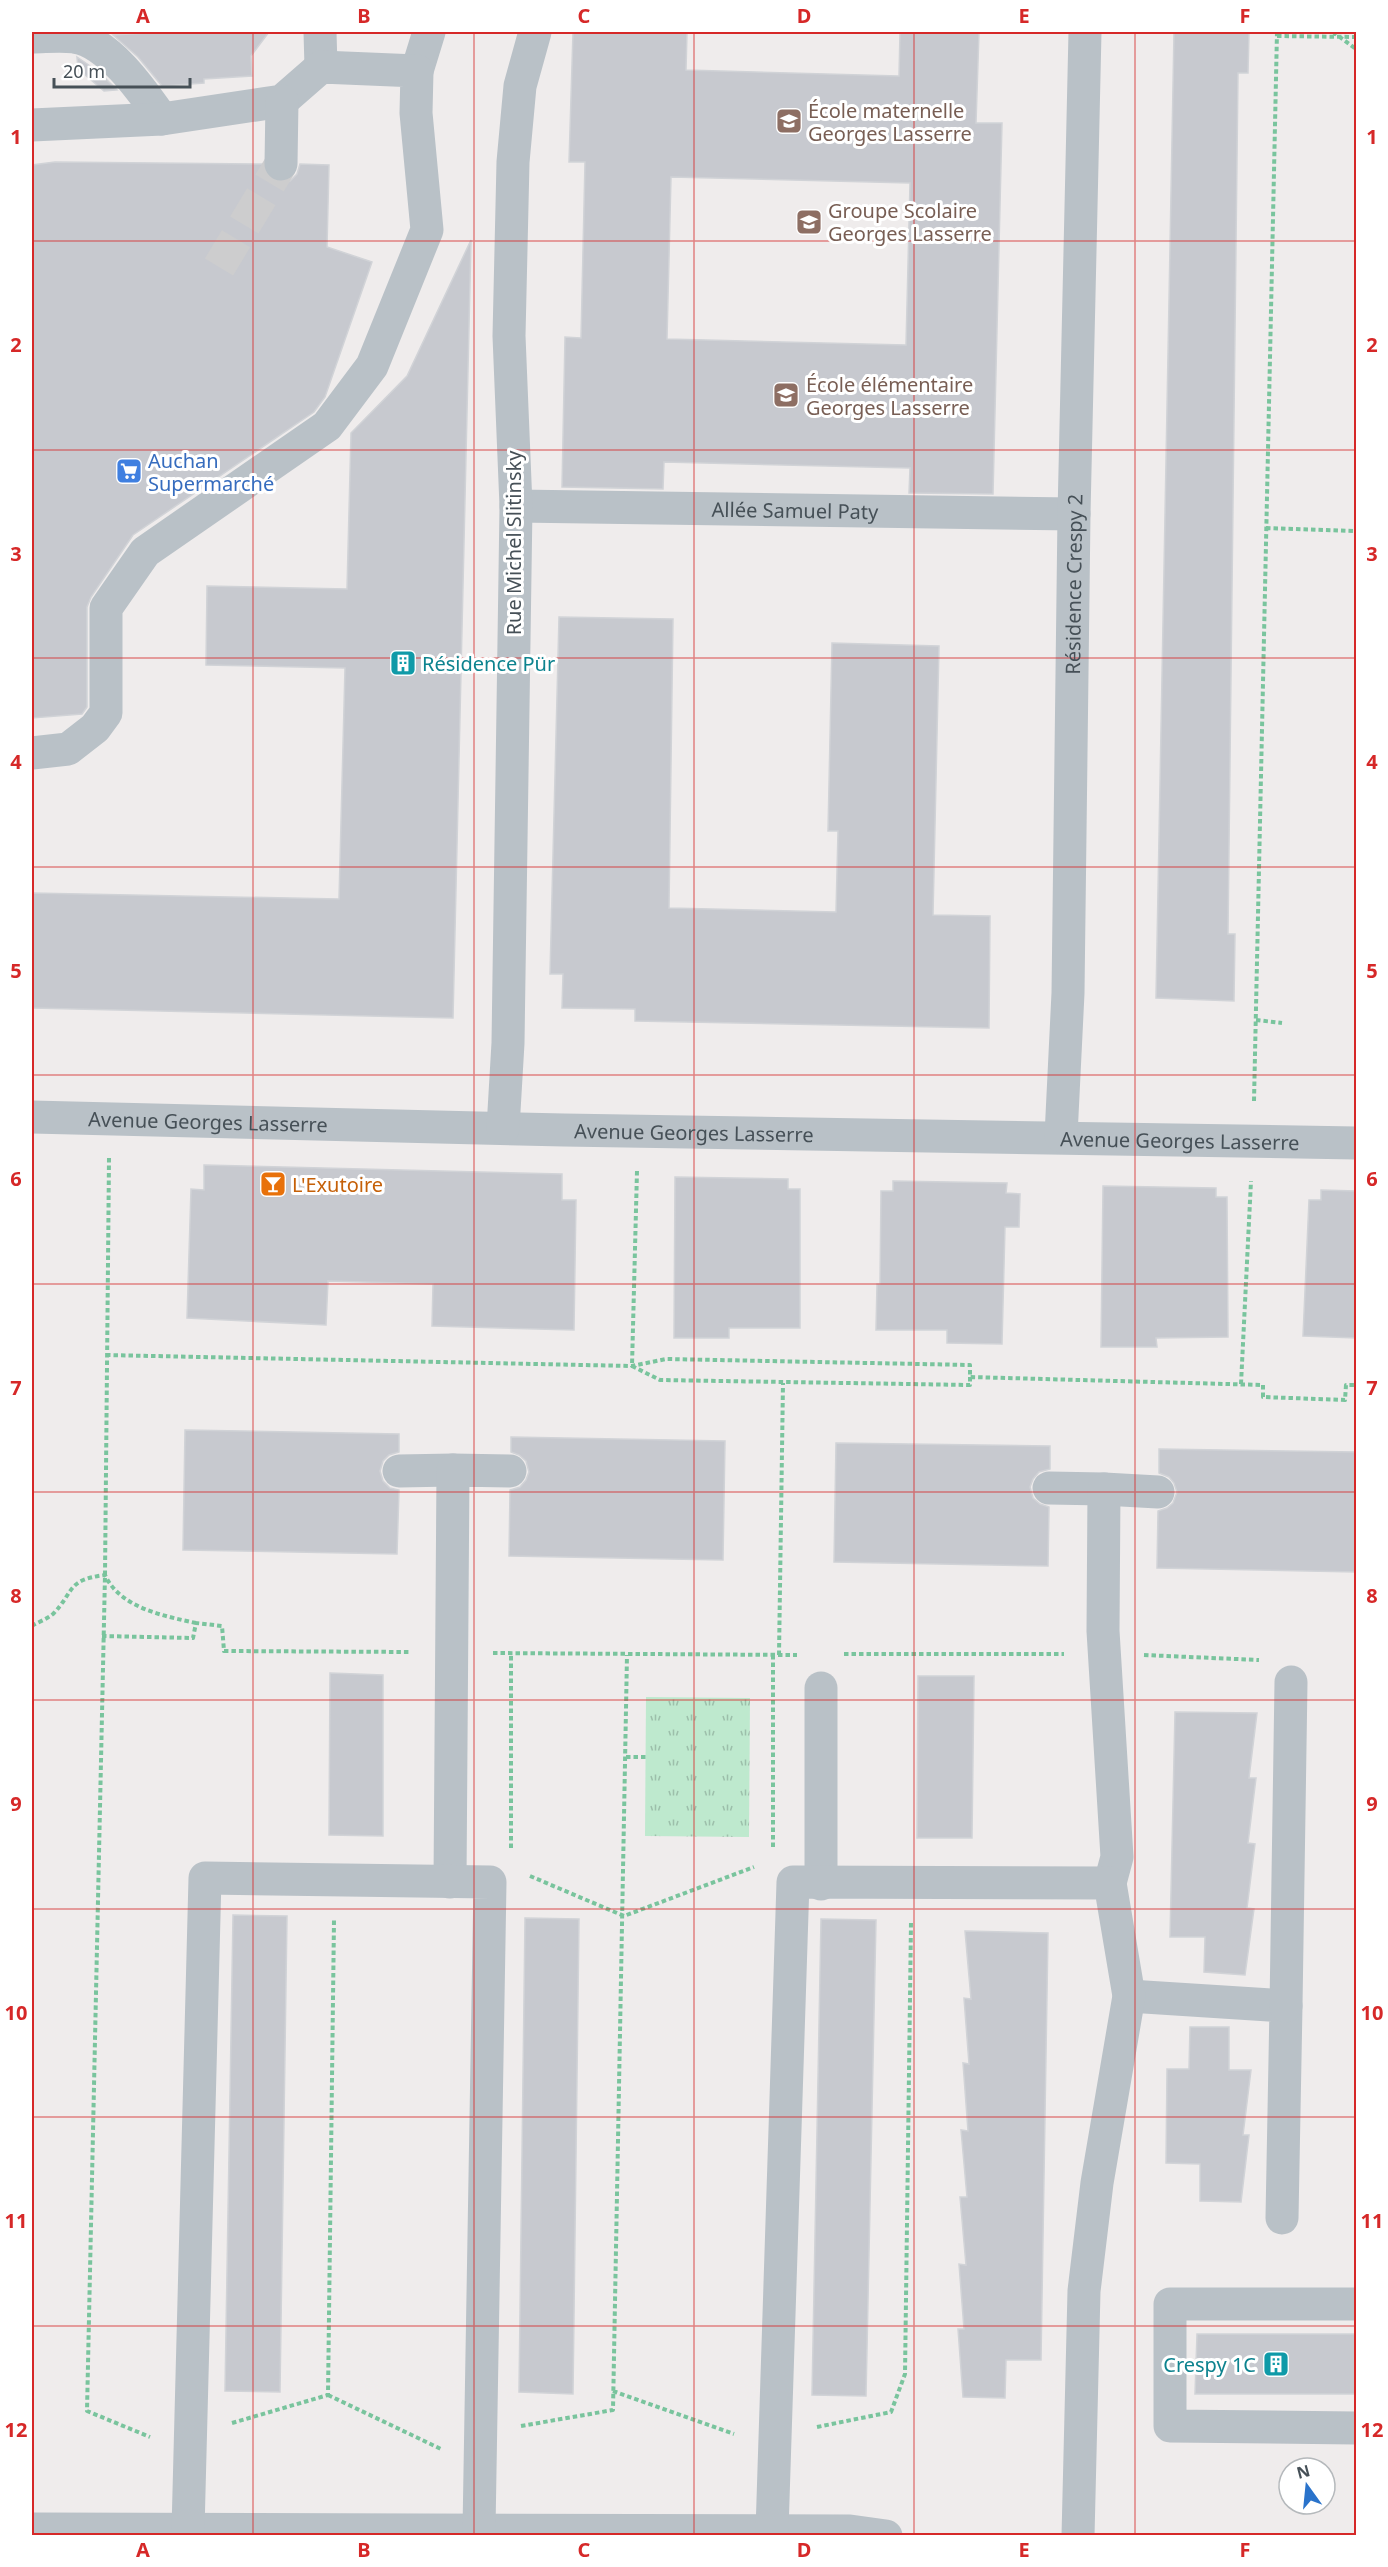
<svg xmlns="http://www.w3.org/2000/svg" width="1388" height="2567" font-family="'Noto Sans',sans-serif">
<defs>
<pattern id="park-tufts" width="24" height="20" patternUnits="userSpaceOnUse" patternTransform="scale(1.5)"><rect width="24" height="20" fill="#bee9ce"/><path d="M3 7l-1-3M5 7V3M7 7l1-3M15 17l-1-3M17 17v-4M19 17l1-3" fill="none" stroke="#9cbfaa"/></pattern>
</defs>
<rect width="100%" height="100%" fill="#efecec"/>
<path fill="url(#park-tufts)" d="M 646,1697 L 750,1698 L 749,1837 L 645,1836 Z"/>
<path fill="#c7c9cf" stroke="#d1d3d7" stroke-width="1.5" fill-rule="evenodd" d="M 164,32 L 269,32 L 251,56 L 252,76 L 204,79 L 204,83 L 162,86 L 138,57 L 113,35 Z
M 573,32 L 687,32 L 686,70 L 899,76 L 900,32 L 979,32 L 976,123 L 1002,123 L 993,494 L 909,493 L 910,468 L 664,462 L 663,489 L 562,487 L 565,337 L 581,338 L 585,162 L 569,162 ZM 671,177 L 910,183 L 906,345 L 667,339 Z
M 1174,32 L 1249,32 L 1248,73 L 1238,73 L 1228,934 L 1235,934 L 1234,1001 L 1156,998 Z
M 77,57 L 99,72 L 117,90 L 104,91 L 78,69 Z
M 55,162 L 262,164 L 264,173 L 271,180 L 281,183 L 290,181 L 297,174 L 300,164 L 329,165 L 327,247 L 372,262 L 325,397 L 314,412 L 133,535 L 91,597 L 87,607 L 87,707 L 82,714 L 32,718 L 32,165 Z
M 471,240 L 453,1018 L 32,1008 L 32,893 L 339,899 L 345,668 L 206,665 L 207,586 L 347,589 L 351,433 L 407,376 Z
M 559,617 L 673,619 L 669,908 L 836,912 L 838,831 L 828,831 L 832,643 L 939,646 L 933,915 L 990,916 L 989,1028 L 635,1021 L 635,1009 L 562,1008 L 563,974 L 550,974 Z
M 204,1165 L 562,1174 L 562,1200 L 576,1200 L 574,1330 L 432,1326 L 433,1284 L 328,1281 L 326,1325 L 187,1318 L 191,1189 L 204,1190 Z
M 675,1177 L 788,1179 L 788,1189 L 800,1189 L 800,1328 L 729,1328 L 729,1338 L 674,1338 Z
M 893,1181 L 1007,1183 L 1006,1193 L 1020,1194 L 1019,1227 L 1005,1227 L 1002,1344 L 947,1343 L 947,1330 L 876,1330 L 877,1284 L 880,1284 L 881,1191 L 893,1191 Z
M 1103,1186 L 1216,1188 L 1216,1197 L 1227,1197 L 1228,1337 L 1156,1338 L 1157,1347 L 1101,1347 Z
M 1321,1190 L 1356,1191 L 1356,1338 L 1303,1336 L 1309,1200 L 1321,1200 Z
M 185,1430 L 399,1434 L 399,1452 L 389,1455 L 383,1461 L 380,1471 L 383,1481 L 390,1488 L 399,1490 L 397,1554 L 183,1550 Z
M 511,1437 L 725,1441 L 723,1560 L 509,1556 L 510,1490 L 520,1487 L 526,1480 L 529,1472 L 526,1461 L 519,1455 L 511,1452 Z
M 836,1443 L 1050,1446 L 1050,1469 L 1039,1472 L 1033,1479 L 1030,1487 L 1033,1498 L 1040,1504 L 1049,1507 L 1048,1566 L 834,1562 Z
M 1159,1449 L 1356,1452 L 1356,1572 L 1157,1568 L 1158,1511 L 1167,1508 L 1173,1503 L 1177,1492 L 1174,1483 L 1169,1477 L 1159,1473 Z
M 330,1673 L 383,1675 L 383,1836 L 329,1835 Z
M 918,1676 L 974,1676 L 972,1838 L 917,1838 Z
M 1175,1712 L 1257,1713 L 1249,1778 L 1256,1778 L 1248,1843 L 1255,1844 L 1247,1908 L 1254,1909 L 1245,1975 L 1204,1972 L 1205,1937 L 1170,1937 Z
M 233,1915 L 287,1916 L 280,2392 L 225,2391 Z
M 525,1918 L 579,1919 L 573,2394 L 519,2392 Z
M 821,1919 L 876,1920 L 866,2396 L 812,2395 Z
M 965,1931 L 1048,1933 L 1041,2360 L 1006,2360 L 1005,2398 L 963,2397 L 958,2329 L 964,2329 L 959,2264 L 966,2265 L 960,2197 L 967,2197 L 961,2130 L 968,2131 L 963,2063 L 969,2064 L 964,1998 L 971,1999 Z
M 1190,2027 L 1229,2027 L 1229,2070 L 1251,2070 L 1243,2135 L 1249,2135 L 1241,2202 L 1200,2201 L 1200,2164 L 1166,2163 L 1167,2069 L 1189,2069 Z
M 1197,2334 L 1356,2334 L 1356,2394 L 1195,2394 Z"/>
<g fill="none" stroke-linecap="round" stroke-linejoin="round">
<path stroke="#cdcdce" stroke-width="33" stroke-dasharray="33 16" stroke-linecap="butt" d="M 219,267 L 281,164"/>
<path stroke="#79c49d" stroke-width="4" stroke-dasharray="4.5 3" stroke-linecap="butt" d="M 1333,32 L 1356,49
M 1277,36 L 1356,37
M 1266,528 L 1356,531
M 1256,1020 L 1282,1023
M 1254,1101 L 1277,32
M 109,1158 L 105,1575 L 87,2411 L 150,2437
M 637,1171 L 632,1366 L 660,1380 L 970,1385 L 970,1377
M 106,1355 L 632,1366 L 666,1359 L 970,1365 L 970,1377 L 1263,1385 L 1263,1397 L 1345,1400 L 1346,1385 L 1356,1385
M 1241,1384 L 1251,1181
M 32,1626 C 38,1622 47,1619 53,1614 C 75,1591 66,1580 105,1575 C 120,1608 164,1616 196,1623
M 102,1636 L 193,1638 L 196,1623 L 222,1626 L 224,1651 L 410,1652
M 493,1653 L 797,1655
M 844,1654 L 1064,1654
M 773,1655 L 773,1849
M 779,1655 L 783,1383
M 1144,1655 L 1259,1660
M 626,1757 L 646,1757
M 511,1848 L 511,1654
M 530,1876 L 624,1916 L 754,1867
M 613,2391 L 734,2434
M 328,2395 L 441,2449
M 232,2423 L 328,2395 L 334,1920
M 521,2426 L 613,2410 L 627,1655
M 817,2427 L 891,2412 L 905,2374 L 911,1922"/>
<g stroke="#b9c1c7" stroke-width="33">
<path d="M 320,32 L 321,67"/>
<path d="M 32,37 C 45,37 60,35 74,37 C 108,41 143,92 162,119"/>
<path d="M 417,71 L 429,32"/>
<path d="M 32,125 L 162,119 L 282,101 L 321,67 L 417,71 L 416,113 L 427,230 L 372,366 L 327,426 L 145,552 L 106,608 L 106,713 L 95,728 L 68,749 L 32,753"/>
<path d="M 281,164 L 282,101"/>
<path id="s1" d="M 516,506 L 1074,514"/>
<path id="s2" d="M 32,1117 L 564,1130 L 1356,1143"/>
<path d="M 503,1128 L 508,1043 L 516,506 L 509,336 L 513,162 L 520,86 L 535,32"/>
<path id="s3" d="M 1061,1136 L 1068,993 L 1074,514 L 1085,32"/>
<path d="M 399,1471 L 453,1470"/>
<path d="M 1049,1488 L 1104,1489"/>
<path d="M 821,1688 L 821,1884"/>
<path d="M 450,1882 L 453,1470 L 510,1471"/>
<path d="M 1110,1883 L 1117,1857 L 1103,1631 L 1104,1489 L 1158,1492"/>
<path d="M 1129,1996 L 1286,2006 L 1282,2218"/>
<path d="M 1286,2006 L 1291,1682"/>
<path d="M 1356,2304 L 1170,2304 L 1170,2426 L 1356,2428"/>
<path d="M 32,2529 L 850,2531 L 886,2536"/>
<path d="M 188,2530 L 205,1878 L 490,1882 L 479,2530"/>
<path d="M 772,2531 L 793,1882 L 1110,1883 L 1129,1996 L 1097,2183 L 1084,2291 L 1078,2536"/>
</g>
</g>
<path fill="none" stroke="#d62828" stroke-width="1.5" stroke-opacity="0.55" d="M 253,32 L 253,2536M 474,32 L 474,2536M 694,32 L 694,2536M 914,32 L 914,2536M 1135,32 L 1135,2536M 32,241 L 1356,241M 32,450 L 1356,450M 32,658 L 1356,658M 32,867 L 1356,867M 32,1075 L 1356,1075M 32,1284 L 1356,1284M 32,1492 L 1356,1492M 32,1700 L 1356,1700M 32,1909 L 1356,1909M 32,2117 L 1356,2117M 32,2326 L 1356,2326"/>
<defs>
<symbol id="school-square" viewBox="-11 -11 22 22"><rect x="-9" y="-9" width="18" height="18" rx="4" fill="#8d6e63" stroke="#fff"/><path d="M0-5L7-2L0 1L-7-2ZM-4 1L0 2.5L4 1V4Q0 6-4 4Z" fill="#fff"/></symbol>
<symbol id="supermarket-square" viewBox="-11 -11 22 22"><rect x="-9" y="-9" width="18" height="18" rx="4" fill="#3f7fe0" stroke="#fff"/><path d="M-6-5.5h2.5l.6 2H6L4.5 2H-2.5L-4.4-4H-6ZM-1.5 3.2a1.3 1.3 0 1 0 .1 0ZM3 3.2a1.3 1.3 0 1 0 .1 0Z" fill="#fff"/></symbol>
<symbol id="building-square" viewBox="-11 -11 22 22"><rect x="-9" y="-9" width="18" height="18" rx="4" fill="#0f9aa8" stroke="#fff"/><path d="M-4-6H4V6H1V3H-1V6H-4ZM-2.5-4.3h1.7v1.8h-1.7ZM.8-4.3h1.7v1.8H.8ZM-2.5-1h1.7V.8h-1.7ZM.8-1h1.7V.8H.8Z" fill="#fff"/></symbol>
<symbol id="bar-square" viewBox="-11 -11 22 22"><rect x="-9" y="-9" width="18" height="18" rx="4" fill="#e8710a" stroke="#fff"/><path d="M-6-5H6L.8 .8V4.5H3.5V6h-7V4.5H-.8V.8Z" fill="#fff"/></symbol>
</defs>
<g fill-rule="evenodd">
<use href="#school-square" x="774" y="106" width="30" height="30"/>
<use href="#school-square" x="794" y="207" width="30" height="30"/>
<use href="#school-square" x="771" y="380" width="30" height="30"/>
<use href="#supermarket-square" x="114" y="456" width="30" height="30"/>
<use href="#building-square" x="388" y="648" width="30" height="30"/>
<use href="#bar-square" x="258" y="1169" width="30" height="30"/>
<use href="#building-square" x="1261" y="2349" width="30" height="30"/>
</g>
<g text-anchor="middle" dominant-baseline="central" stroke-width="6" stroke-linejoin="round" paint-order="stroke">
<g font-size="20" fill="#785e54" stroke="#fff" text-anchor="start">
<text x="808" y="110">École maternelle<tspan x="808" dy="23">Georges Lasserre</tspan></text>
<text x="828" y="210">Groupe Scolaire<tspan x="828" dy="23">Georges Lasserre</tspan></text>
<text x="806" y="384">École élémentaire<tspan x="806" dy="23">Georges Lasserre</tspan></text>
</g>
<g font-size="20" fill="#366cbe" stroke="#fff" text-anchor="start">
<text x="148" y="460">Auchan<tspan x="148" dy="23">Supermarché</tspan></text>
</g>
<g font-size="20" fill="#465057" stroke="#fff">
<text stroke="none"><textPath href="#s1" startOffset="279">Allée Samuel Paty</textPath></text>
<text transform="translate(513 543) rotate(-90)">Rue Michel Slitinsky</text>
<text stroke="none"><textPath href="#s3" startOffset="552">Résidence Crespy 2</textPath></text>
<text stroke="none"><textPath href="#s2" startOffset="176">Avenue Georges Lasserre</textPath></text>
<text stroke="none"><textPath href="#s2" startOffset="662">Avenue Georges Lasserre</textPath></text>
<text stroke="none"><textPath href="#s2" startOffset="1148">Avenue Georges Lasserre</textPath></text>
</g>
<g font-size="20" fill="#0d838f" stroke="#fff" text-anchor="start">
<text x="422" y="663">Résidence Pür</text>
<text x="1256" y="2364" text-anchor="end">Crespy 1C</text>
</g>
<g font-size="20" fill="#c56008" stroke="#fff" text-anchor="start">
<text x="292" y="1184">L'Exutoire</text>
</g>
</g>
<rect width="1388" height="2567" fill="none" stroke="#ffffff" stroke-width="66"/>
<g transform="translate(1307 2486) rotate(345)"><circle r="28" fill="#ffffff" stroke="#b5b9bc" stroke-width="1.5"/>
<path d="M0-4.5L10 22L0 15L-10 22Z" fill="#2a73cb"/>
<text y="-9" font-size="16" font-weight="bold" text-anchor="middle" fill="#465057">N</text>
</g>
<path d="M54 78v9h136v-9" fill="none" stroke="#465057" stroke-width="3"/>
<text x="63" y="78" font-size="18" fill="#465057" stroke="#ffffff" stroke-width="4.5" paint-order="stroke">20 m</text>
<rect x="33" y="33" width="1322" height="2501" fill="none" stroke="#d62828" stroke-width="2"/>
<g font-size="20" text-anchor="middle" font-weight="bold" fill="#d62828">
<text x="143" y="23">A</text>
<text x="364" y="23">B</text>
<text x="584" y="23">C</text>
<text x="804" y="23">D</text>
<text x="1024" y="23">E</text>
<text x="1245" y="23">F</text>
<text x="16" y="144">1</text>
<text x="1372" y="144">1</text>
<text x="16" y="352">2</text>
<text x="1372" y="352">2</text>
<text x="16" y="561">3</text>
<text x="1372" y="561">3</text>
<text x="16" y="769">4</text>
<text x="1372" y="769">4</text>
<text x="16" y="978">5</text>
<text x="1372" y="978">5</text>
<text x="16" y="1186">6</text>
<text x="1372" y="1186">6</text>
<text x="16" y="1395">7</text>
<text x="1372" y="1395">7</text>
<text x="16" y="1603">8</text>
<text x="1372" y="1603">8</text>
<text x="16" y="1811">9</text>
<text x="1372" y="1811">9</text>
<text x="16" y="2020">10</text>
<text x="1372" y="2020">10</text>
<text x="16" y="2228">11</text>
<text x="1372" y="2228">11</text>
<text x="16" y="2437">12</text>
<text x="1372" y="2437">12</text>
<text x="143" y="2557">A</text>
<text x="364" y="2557">B</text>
<text x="584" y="2557">C</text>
<text x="804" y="2557">D</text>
<text x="1024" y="2557">E</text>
<text x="1245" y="2557">F</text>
</g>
</svg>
